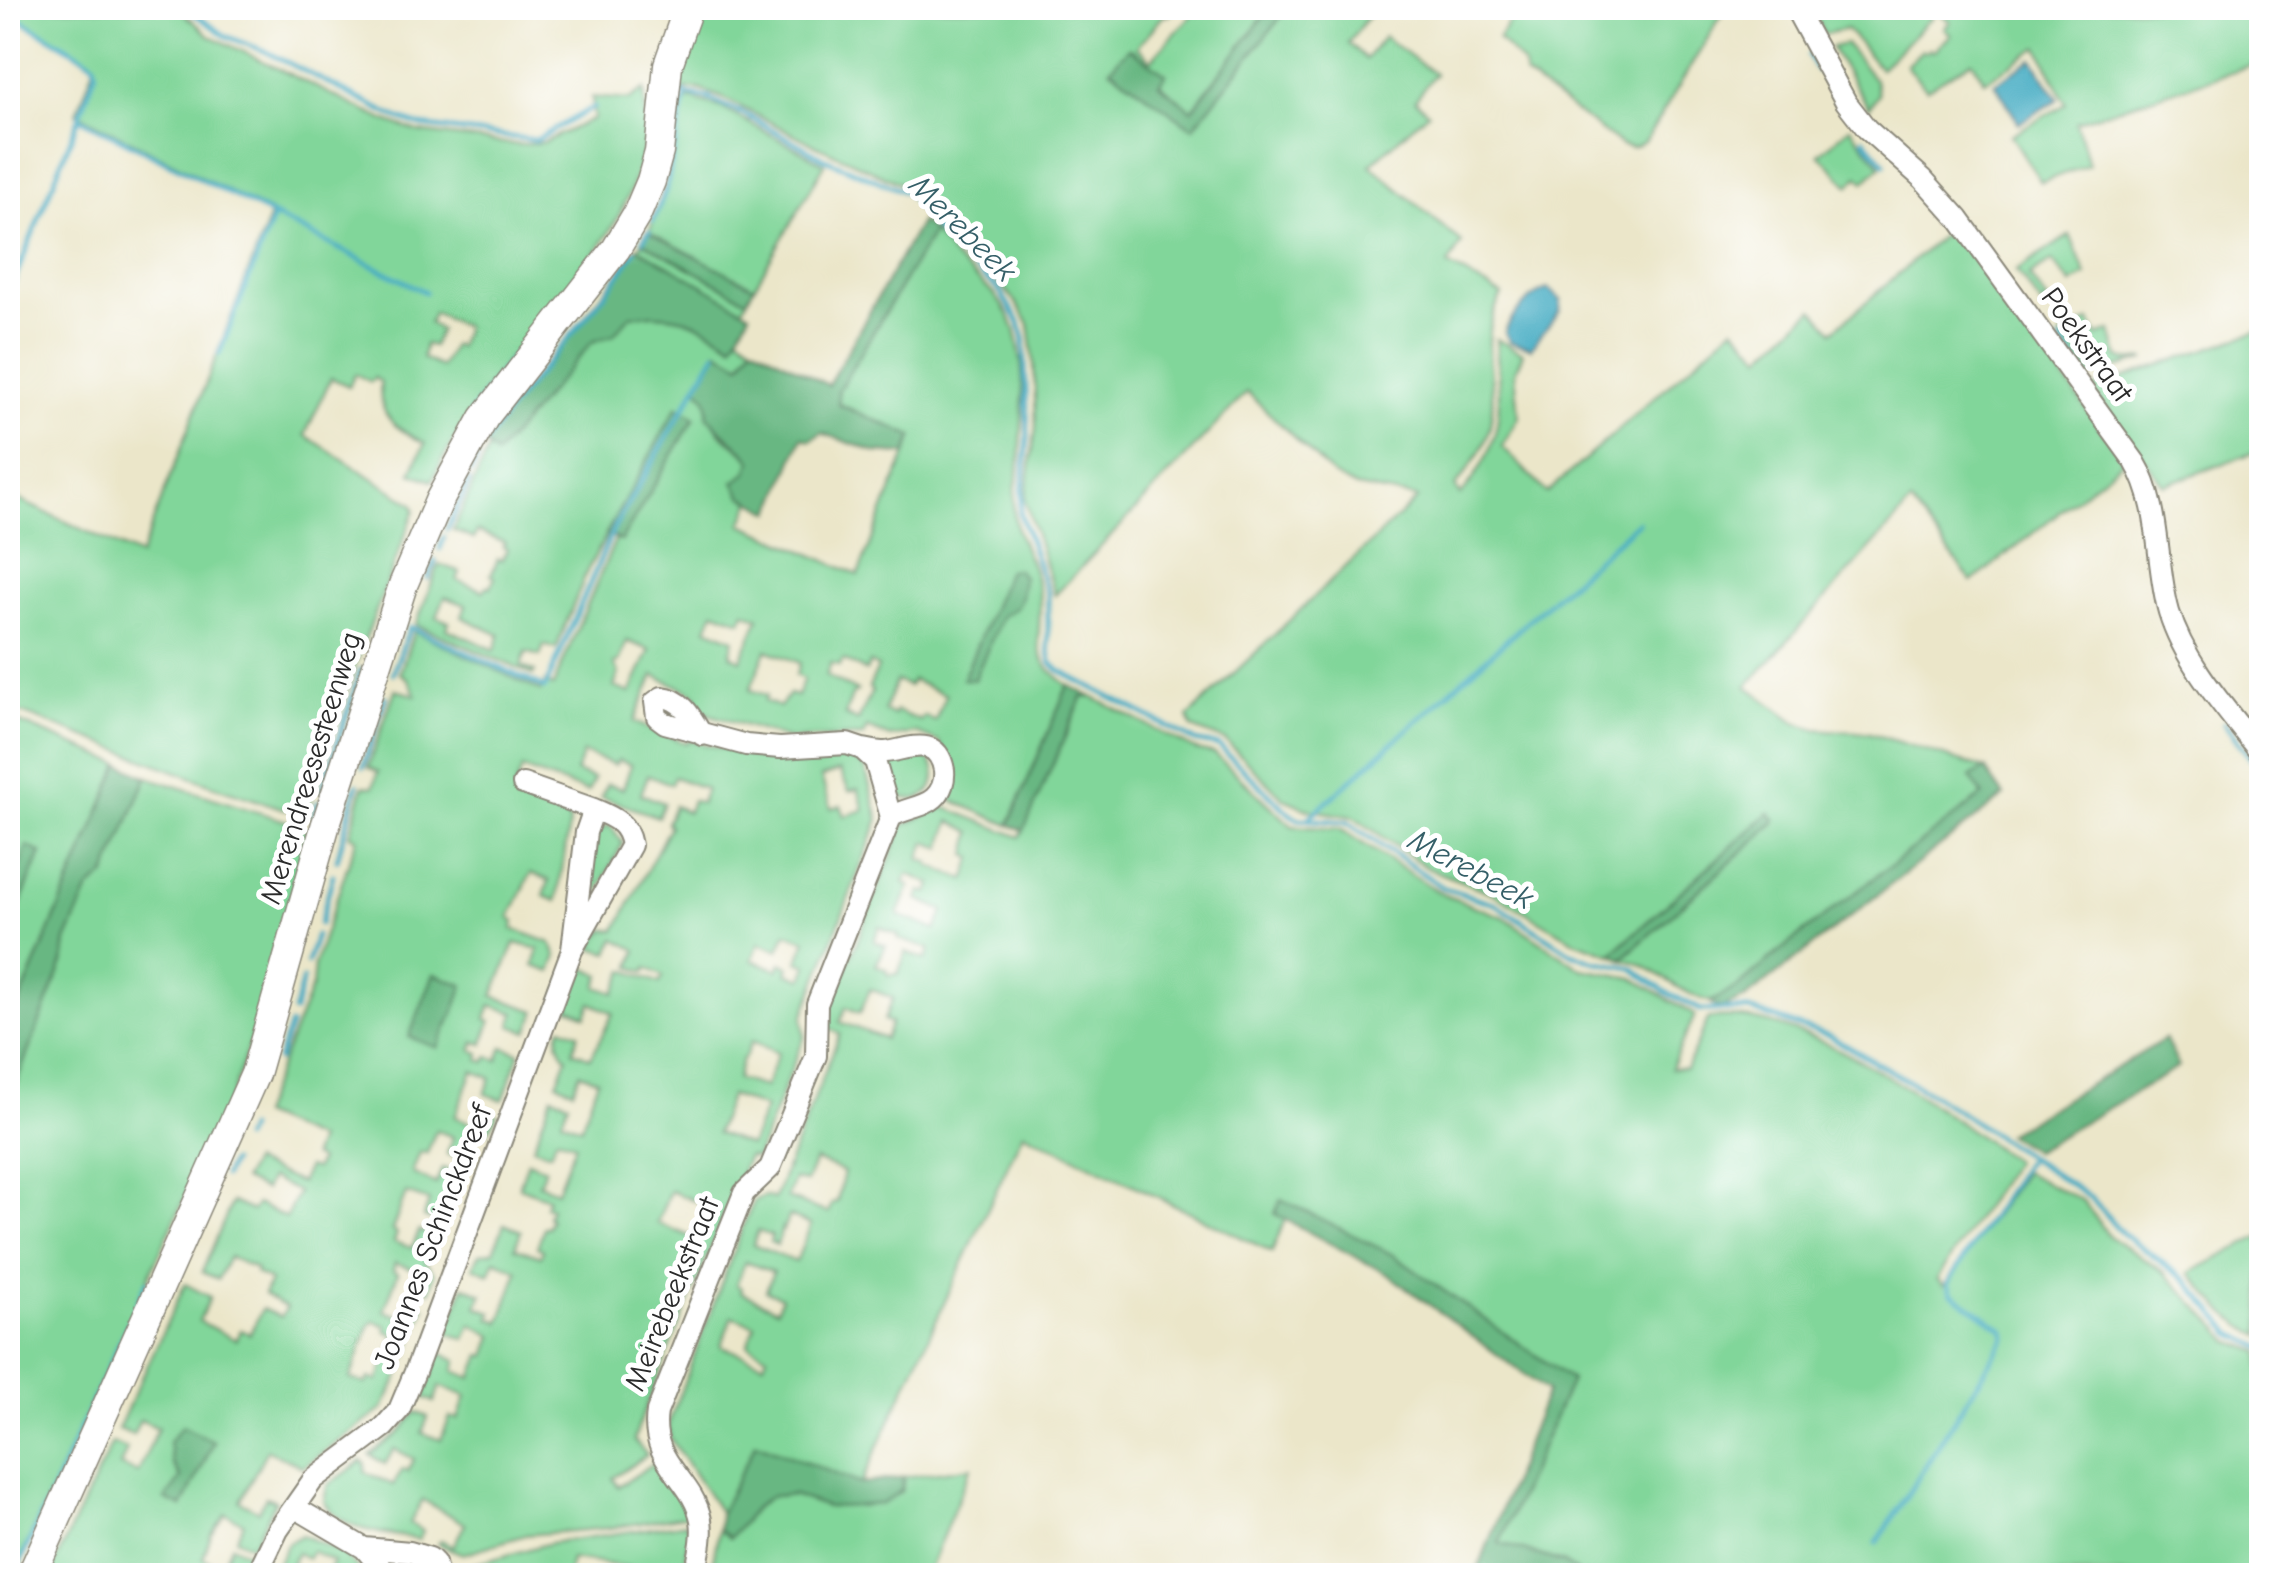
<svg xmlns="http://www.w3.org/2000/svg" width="2269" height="1583" font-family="'Comic Neue',sans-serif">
<rect width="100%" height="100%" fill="#fff"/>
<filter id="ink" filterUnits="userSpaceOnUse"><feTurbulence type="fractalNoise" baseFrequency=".01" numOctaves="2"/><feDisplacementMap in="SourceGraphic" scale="20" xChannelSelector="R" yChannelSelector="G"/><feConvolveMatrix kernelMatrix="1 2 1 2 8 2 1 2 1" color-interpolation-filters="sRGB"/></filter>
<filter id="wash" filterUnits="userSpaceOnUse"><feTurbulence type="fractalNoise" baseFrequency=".0048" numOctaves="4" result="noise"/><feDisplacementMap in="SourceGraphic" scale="40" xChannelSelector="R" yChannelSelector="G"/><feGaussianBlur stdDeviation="2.25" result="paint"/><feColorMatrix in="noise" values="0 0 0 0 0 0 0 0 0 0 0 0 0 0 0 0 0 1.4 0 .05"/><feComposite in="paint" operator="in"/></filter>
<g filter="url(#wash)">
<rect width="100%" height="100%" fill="#ebe6c9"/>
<path fill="#81d69a" stroke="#568062" stroke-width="2.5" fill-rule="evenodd" d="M 8,8 L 178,8 L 209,35 L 386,121 L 418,132 L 520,145 L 544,142 L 594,119 L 592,97 L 629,100 L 644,90 C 645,105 647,121 645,136 C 634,224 572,280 520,345 C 485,388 456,432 432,481 L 411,473 L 425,443 C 397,430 376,416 381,382 L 374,378 L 371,382 L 355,374 L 349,386 L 331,378 L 305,435 L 413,504 L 415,510 L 334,721 L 306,816 L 225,790 L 8,708 L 8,495 L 140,556 L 271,213 L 77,113 L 95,64 L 8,12 ZM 433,313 L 465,327 L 458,347 L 453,345 L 441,367 L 422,358 L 425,344 L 433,346 L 440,330 L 429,323 Z
M 699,8 L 1176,8 L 1168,16 L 1165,14 L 1137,47 L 1151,60 L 1198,8 L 1270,8 L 1192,110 L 1159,83 L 1165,75 L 1129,48 L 1193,127 L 1288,8 L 1374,8 L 1348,43 L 1366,59 L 1384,37 L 1435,74 L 1415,100 L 1428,112 L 1370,165 L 1462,243 L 1448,265 L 1502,295 C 1475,341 1500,379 1490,426 C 1486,448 1468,469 1455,487 L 1461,495 C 1507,438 1500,408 1496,339 L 1523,353 L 1515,372 L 1519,417 L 1502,446 L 1547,493 L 1734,327 L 1762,356 L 1813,309 L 1833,331 L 1953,226 L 2124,460 L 1972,582 L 1911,503 L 1747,686 L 1795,722 L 1814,729 L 1870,733 L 1985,769 L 1970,777 L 1984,795 L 1791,942 L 1739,986 L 1711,1002 C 1674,992 1657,965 1622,959 L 1773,824 L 1770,813 L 1611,954 L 1577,942 L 1492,893 L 1429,869 L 1354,817 L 1310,810 L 1284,799 L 1226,741 L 1192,728 L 1188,717 L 1418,498 L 1356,487 L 1333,475 L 1247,392 L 1055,595 L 1025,500 L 1036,428 L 1034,364 L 1029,324 L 1014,300 L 979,259 L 947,231 L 921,193 L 813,144 L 723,98 L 698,89 L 677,89 L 678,65 Z
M 1518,8 L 1726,8 L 1646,140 C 1637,148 1632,149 1621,145 L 1525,75 L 1523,64 L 1498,39 Z
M 1812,8 L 2261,8 L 2261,62 L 2076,122 L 2089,165 L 2041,182 L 2011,135 L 2066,104 L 2039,47 L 1985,81 L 1972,61 L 1927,89 L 1906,66 L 1922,50 L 1926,52 L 1930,48 L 1934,51 L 1951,35 L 1944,28 L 1950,22 L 1938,11 L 1880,69 L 1847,29 L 1824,34 Z
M 1846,44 L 1875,80 L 1878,95 L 1869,108 L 1831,47 Z
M 689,98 L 720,107 L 825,164 L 754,287 L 649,232 L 665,186 L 680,107 Z
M 1850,127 L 1881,166 L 1864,182 L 1858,176 L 1849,186 L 1819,154 Z
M 933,232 C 941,241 948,253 957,261 C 980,282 1005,298 1015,330 C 1026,368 1023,419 1020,459 C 1018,476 1013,494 1014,512 C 1016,540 1036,564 1039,591 C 1044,636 1024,655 1068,685 L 1009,825 L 944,797 L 948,761 L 939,742 L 916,733 L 890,737 L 867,728 L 863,736 L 789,739 L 701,712 L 695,694 L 654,675 L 634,722 L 686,743 L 688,740 L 775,761 L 830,755 L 853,759 L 865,768 L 879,819 L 803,1017 L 805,1036 L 756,1158 L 748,1156 L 642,1417 L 634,1440 L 647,1455 L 613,1478 L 618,1487 L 657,1461 L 690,1515 L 610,1528 L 525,1535 L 463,1554 L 438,1544 L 441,1540 L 453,1546 L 465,1524 L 423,1500 L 410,1523 L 423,1531 L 419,1539 C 388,1534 341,1532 324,1501 L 327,1486 L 362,1461 L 365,1464 L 365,1472 L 393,1485 L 403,1469 L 408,1471 L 414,1459 L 394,1449 L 385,1464 L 370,1455 L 399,1433 L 416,1412 L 428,1417 L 422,1433 L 441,1440 L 450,1417 L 458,1419 L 466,1396 L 440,1386 L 434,1402 L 423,1397 L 440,1353 L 457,1360 L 454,1371 L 472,1378 L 481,1355 L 486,1356 L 493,1336 L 471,1324 L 465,1339 L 447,1333 L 464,1286 L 482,1294 L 477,1307 L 492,1312 L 490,1318 L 500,1322 L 518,1271 L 495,1260 L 489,1274 L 473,1267 L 480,1254 L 494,1251 L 504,1224 L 521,1231 L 515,1248 L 541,1256 L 543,1250 L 537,1247 L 544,1227 L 548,1227 L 551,1219 L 548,1216 L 551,1208 L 545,1206 L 548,1198 L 519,1187 L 528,1161 L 545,1168 L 539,1184 L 557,1191 L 575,1144 L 557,1137 L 550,1153 L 533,1147 L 552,1096 L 569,1102 L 562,1120 L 581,1127 L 598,1080 L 580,1073 L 573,1090 L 557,1083 L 567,1058 C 558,1046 556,1041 561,1027 L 579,1033 L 573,1051 L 591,1058 L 613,1013 L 591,1003 L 586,1016 L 568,1008 L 584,968 L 601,975 L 597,987 L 615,993 L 625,970 L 660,983 L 663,976 L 647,968 L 645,972 L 631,967 L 637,950 L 615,939 L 609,953 L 592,948 L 604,930 L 616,930 L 670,826 L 667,823 L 674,806 L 688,812 L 692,800 L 701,803 L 706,789 L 674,777 L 671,784 L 648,775 L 641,794 L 664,803 L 658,817 L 601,797 L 607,784 L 623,789 L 631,765 L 618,760 L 615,765 L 583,753 L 576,772 L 594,779 L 588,792 L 522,769 L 515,788 L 549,801 L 547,807 L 570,820 L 557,901 L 544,896 L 549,880 L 531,873 L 510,917 L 515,921 L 513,929 L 551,943 L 557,956 L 551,972 L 534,966 L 539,949 L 515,943 L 493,996 L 536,1011 L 528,1032 L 511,1026 L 515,1013 L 491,1005 L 486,1019 L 491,1021 L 483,1044 L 475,1042 L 472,1050 L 480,1053 L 479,1060 L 486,1062 L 488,1057 L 498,1060 L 503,1047 L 520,1053 L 503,1100 L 485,1094 L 491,1078 L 473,1071 L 455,1117 L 474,1124 L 480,1109 L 497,1115 C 491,1128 489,1135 474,1135 L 464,1160 L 447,1154 L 453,1137 L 436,1130 L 427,1153 L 420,1152 L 412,1173 L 436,1184 L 442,1168 L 460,1174 L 441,1223 L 424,1217 L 429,1201 L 406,1193 L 392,1230 L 397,1233 L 394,1242 L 412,1248 L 419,1231 L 435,1237 L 425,1262 L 434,1273 L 430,1291 L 414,1286 L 419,1270 L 395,1263 L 393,1270 L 398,1273 L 384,1311 L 402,1317 L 408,1301 L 425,1307 L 407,1357 L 390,1351 L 396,1335 L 386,1331 L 387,1326 L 374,1321 L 369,1326 L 350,1379 L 367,1384 L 369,1378 L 378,1381 L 387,1358 L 405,1364 L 382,1410 L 303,1467 L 267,1450 L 240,1501 L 258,1511 L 266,1497 L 276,1501 L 252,1546 L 236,1538 L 244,1523 L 226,1514 L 211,1535 L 203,1558 L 221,1567 L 232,1545 L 249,1554 L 237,1575 L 171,1575 L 161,1570 L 157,1575 L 49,1575 L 112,1443 L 127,1449 L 120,1466 L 138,1473 L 158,1428 L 140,1420 L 133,1435 L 118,1429 L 185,1284 L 210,1297 L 199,1321 L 236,1340 L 241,1330 L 250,1334 L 262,1309 L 281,1317 L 287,1308 L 264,1295 L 270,1281 L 255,1273 L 256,1269 L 229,1257 L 218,1279 L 202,1272 L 232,1202 L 252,1211 L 257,1204 L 286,1218 L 298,1192 L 270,1178 L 264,1190 L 243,1180 L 252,1162 L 300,1183 L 308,1167 L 315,1169 L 319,1160 L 312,1156 L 318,1140 L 260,1115 L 312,986 L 314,965 L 357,838 L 350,835 L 363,786 L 373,787 L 378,772 L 368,767 L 395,690 L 416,695 L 408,679 L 400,673 L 414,631 L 541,691 L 545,682 L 553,686 L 616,538 L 621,540 L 695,417 L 677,407 L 587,571 L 556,649 L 544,645 L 540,656 L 526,652 L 521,666 L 535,672 L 533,675 L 416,625 L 439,564 L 460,572 L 457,580 L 484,591 L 487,586 L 491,587 L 495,577 L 491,575 L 498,559 L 502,560 L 507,549 L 503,547 L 505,543 L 477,531 L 474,539 L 453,530 L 489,448 L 496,454 L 592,342 L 614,333 L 631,314 C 680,313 691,318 732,344 L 738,335 L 753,345 L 741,364 L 717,351 L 695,387 C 713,398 708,418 720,432 C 729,443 743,449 752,461 L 742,495 L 752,501 L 742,524 L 858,575 L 913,437 L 839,404 L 838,391 ZM 445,597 L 466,605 L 462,617 L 500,635 L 495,650 L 447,629 L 449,622 L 437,617 ZM 714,611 L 741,621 L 745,612 L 759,618 L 741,660 L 730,655 L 734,639 L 707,628 ZM 627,641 L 650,650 L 630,693 L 614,687 L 619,673 L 614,664 L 619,662 ZM 766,650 L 800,663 L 796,675 L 804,679 L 797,696 L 789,694 L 780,707 L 765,701 L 767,695 L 750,690 ZM 843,660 L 866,671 L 870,663 L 878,667 L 869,688 L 872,691 L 858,721 L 845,715 L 852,695 L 857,691 L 826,676 L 831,663 L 839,666 ZM 912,680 L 946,695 L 935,721 L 924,716 L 921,721 L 896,711 L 894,715 L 884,711 L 896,681 L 909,686 ZM 840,771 L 849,791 L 858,789 L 864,810 L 845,816 L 841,806 L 831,808 L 821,777 ZM 786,933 L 806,940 L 798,961 L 808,965 L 803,979 L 787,973 L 789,966 L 781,963 L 778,970 L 752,960 L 759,943 L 779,950 ZM 752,1041 L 778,1053 L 765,1087 L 737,1079 L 742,1059 L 744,1059 ZM 730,1095 L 765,1108 L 750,1146 L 716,1133 ZM 670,1191 L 711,1207 L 707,1218 L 701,1216 L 700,1219 L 706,1221 L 699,1240 L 657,1223 ZM 214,1442 L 182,1507 L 168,1494 L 176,1488 L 181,1478 L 172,1463 Z
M 2070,235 L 2086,275 L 2071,284 L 2052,261 L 2029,276 L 2048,301 L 2042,306 L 2016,271 Z
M 643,242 L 747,300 L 742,309 L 638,248 Z
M 2090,321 L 2098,336 L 2111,331 C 2119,357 2114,364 2146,359 L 2090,376 L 2060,336 Z
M 2261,330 L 2261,450 L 2164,485 L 2090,389 Z
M 1083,697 L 1092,697 L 1196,750 L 1215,754 L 1292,826 L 1340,829 L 1444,895 L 1504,917 L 1582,969 L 1633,978 L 1695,1015 L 1671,1068 L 1686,1069 L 1708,1019 C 1797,1002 1943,1111 2014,1161 L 1937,1279 L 1944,1286 L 2024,1172 L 2083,1201 L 2110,1237 L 2164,1272 L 2232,1342 L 2261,1352 L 2261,1575 L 1581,1575 L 1562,1562 L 1499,1543 L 1570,1381 L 1393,1255 L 1282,1200 L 1275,1214 L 1285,1219 L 1272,1252 L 1023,1132 L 861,1484 L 756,1443 L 720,1513 L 670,1438 L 668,1425 L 747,1216 L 755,1200 L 765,1196 L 774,1199 L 840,1034 L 830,1029 L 826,1019 L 903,825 L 944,807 L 1020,837 ZM 950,821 L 972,832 L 967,855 L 973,858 L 965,880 L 930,866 L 930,863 L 920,859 L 926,842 L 942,848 ZM 908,874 L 932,884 L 929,893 L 921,891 L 918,899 L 944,911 L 936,930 L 898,915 L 910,886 L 904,883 ZM 879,927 L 899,935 L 898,939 L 930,949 L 926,960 L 906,952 L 898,974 L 888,975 L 887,970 L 876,965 L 886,946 L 874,941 ZM 870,989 L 893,998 L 884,1020 L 891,1023 L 885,1039 L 840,1022 L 846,1007 L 860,1013 ZM 815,1160 L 844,1172 L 837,1202 L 832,1203 L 828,1213 L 787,1198 L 794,1179 L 806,1182 ZM 789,1216 L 811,1225 L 796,1262 L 753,1245 L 758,1231 L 772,1236 L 770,1242 L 777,1245 L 782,1228 L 783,1230 ZM 745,1262 L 773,1272 L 766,1291 L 781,1297 L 777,1310 L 741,1292 L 742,1288 L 736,1285 ZM 732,1316 L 755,1325 L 748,1345 L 767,1355 L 764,1363 L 721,1346 Z
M 8,718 L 120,764 L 8,1029 L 8,933 L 41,853 L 27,847 L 8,892 Z
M889 776a23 23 0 1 1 46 0a23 23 0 1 1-46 0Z
M 147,777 L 302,826 L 308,837 L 266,995 L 233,1092 L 13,1575 L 8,1576 L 8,1103 L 63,963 L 66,941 L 89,888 L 106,875 Z
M 610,825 L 623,843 L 592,903 L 587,902 L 595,836 L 598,830 Z
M 2261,1236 L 2261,1336 C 2231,1323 2211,1298 2190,1273 Z
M 971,1467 L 927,1575 L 710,1576 L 719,1529 L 731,1537 L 757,1506 L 771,1496 L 793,1495 L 827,1507 L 901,1491 L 904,1477 Z
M 686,1523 L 690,1531 L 682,1575 L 571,1559 L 568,1575 L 507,1575 L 508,1572 L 498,1567 L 494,1575 L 486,1571 L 484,1575 L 461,1575 L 465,1567 L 550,1543 Z
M 302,1535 L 343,1553 L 363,1575 L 326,1575 L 333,1562 L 312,1551 L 307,1558 L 297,1553 L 291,1564 L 310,1575 L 271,1575 L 288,1543 Z"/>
<path fill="#68b782" stroke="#4a7156" stroke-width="2.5" d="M 1270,8 L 1288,8 L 1193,128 L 1110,69 L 1129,48 L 1166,74 L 1159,84 L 1192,110 Z
M 921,221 L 933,232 L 838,391 L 839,405 L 913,436 L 906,454 L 875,452 L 822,433 L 810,440 L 802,437 L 772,512 L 742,496 L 734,482 L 746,474 L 752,461 C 739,443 720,433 707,415 C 709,401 707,394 695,387 L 718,351 L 741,364 L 753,345 L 828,385 Z
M 649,232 L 754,287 L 747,300 L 643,242 Z
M 638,248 L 750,313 L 733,344 C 691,318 681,313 631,315 L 613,335 L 592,342 L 496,455 L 483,443 L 506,409 L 553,358 Z
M 677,407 L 695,417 L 621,541 L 606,534 Z
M 1017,569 L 1023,577 L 1021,597 L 1017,607 L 1002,616 L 974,680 L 963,679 L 1008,570 Z
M 1068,685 L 1092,697 L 1082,697 L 1024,830 L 1009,825 Z
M 120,764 L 147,777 L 106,875 L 89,889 L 66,941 L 63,963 L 8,1103 L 8,1029 Z
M 1985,769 L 2004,796 L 1746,998 L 1723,1008 L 1714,1006 L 1711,1002 L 1739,986 L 1791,942 L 1983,795 L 1970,777 Z
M 1769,813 L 1775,819 L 1773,824 L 1622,959 L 1611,954 Z
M 27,846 L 41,853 L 8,933 L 8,892 Z
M 434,974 L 463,985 C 458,1010 447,1025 438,1048 L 409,1037 Z
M 2165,1039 L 2179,1067 L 2034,1151 L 2007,1134 Z
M 1281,1199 L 1393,1255 L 1571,1380 L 1499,1543 L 1562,1562 L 1581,1575 L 1476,1575 L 1547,1391 L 1389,1275 L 1275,1214 Z
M 182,1426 L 214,1442 L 182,1507 L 165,1499 L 181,1478 L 172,1463 L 169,1442 Z
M 756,1443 L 861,1484 L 904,1477 L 901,1491 L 882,1504 L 855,1506 L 827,1507 L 793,1495 L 771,1496 L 757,1506 L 730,1538 L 719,1529 L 720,1513 Z"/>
<path fill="#44acc3" stroke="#386c77" stroke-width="2.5" d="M 2033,59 L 2058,99 L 2019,123 L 1995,83 Z
M 1548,289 L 1561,300 L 1560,311 L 1531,348 L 1510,342 L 1505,333 C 1511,315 1531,294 1548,289 Z"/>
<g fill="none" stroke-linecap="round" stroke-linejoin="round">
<path stroke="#44acc3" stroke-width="5" d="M 186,8 L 226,36 L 265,51 L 395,117 L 421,126 L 536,140 L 594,107
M 8,13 L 94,63 L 96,71 L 79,118 L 425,292
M 1809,55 L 1817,70
M 680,93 L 708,98 L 744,114 L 825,159 L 907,193 L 948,244 L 999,290 L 1019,322 L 1024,339 L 1028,436 L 1020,513 L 1048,593 L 1048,647 L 1051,662 L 1060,671 L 1195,741 L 1219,746 L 1290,814 L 1299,819 L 1347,822 L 1444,888 L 1496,904 L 1572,953 L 1593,961 L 1632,968 L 1666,992 L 1701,1010 L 1750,1010 L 1831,1037 L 1935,1096 L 2091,1198 L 2123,1234 L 2186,1280 L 2233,1334 L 2262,1347
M 1864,139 L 1885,164
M 653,221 L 666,189 L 686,93
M 643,240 L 649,231
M 8,296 L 79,118
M 2060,341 L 2086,377
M 219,354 L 273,217
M 471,413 L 514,355
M 487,441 C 531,374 592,319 635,251
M 471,472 L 477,459
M 447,529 L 469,481
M 440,549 L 444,537
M 428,578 L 435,561
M 393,673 L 410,627 L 545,688 L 613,530 L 716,353
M 2224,723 L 2262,773
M 363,767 L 385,697
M 322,790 L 361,670
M 314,815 L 318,802
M 1309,818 L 1638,522
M 337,860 L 357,785
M 320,924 L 333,875
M 307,963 L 316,935
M 294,1012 L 303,979
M 278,1060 L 290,1025
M 243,1139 L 248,1129
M 224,1176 L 231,1162
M 1877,1543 L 2006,1337 L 2003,1329 L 1951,1293 L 1948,1283 L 2029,1157
M 14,1576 L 147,1282"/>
</g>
</g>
<g filter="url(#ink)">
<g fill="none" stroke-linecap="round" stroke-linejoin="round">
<defs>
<path id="minor" d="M 1795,8 L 1846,102 L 1867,129 L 1923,179 L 1959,219 L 2135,462 C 2162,507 2155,564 2169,612 C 2185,665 2229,712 2262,755
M 862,749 C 870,750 878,752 885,752 C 905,751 937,732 944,770 C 945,780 942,791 934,798 C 923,808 904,808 891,817
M 523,784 L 594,809
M 294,1507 L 364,1548 L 388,1576
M 364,1548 L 410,1552 L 430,1558 L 435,1563 L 438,1576
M 256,1576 L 278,1530 L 313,1480 L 384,1427 L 399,1410 L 415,1372 L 572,950 L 631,845 C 627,822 613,817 594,809 L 586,832 L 572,950
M 695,1576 C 698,1558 704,1538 701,1520 C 693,1478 649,1463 657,1412 L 744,1193 L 770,1168 L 816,1056 L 817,1004 L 891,817 L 875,761 L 862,749 L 847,744 L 780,748 L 746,745 L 665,723 L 657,717 L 655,702 L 662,697 C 683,699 692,718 702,735"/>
<path id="major" d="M 31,1576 L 255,1074 L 325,827 L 403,585 L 439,501 L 484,418 L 616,249 L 637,214 L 651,181 L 659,152 L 668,65 L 688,8"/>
</defs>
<use href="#minor" stroke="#8b887a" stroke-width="24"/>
<use href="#major" stroke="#8b887a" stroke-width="31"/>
<use href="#minor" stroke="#fff" stroke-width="20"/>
<use href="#major" stroke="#fff" stroke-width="28"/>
</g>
</g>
<g text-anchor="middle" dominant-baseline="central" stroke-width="10" stroke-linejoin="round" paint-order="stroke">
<g font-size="30" fill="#2b2b2b" stroke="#fff">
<text transform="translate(2087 345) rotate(54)">Poekstraat</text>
<text transform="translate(311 768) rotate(-73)">Merendreesesteenweg</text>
<text transform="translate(433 1237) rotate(-69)">Joannes Schinckdreef</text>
<text transform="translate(672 1294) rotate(-68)">Meirebeekstraat</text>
</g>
<g font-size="32" font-style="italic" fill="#355f68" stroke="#fff">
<text transform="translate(963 228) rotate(45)">Merebeek</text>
<text transform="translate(1471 869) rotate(28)">Merebeek</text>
</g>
</g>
<rect width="2269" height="1583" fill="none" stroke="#fff" stroke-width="40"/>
</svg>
